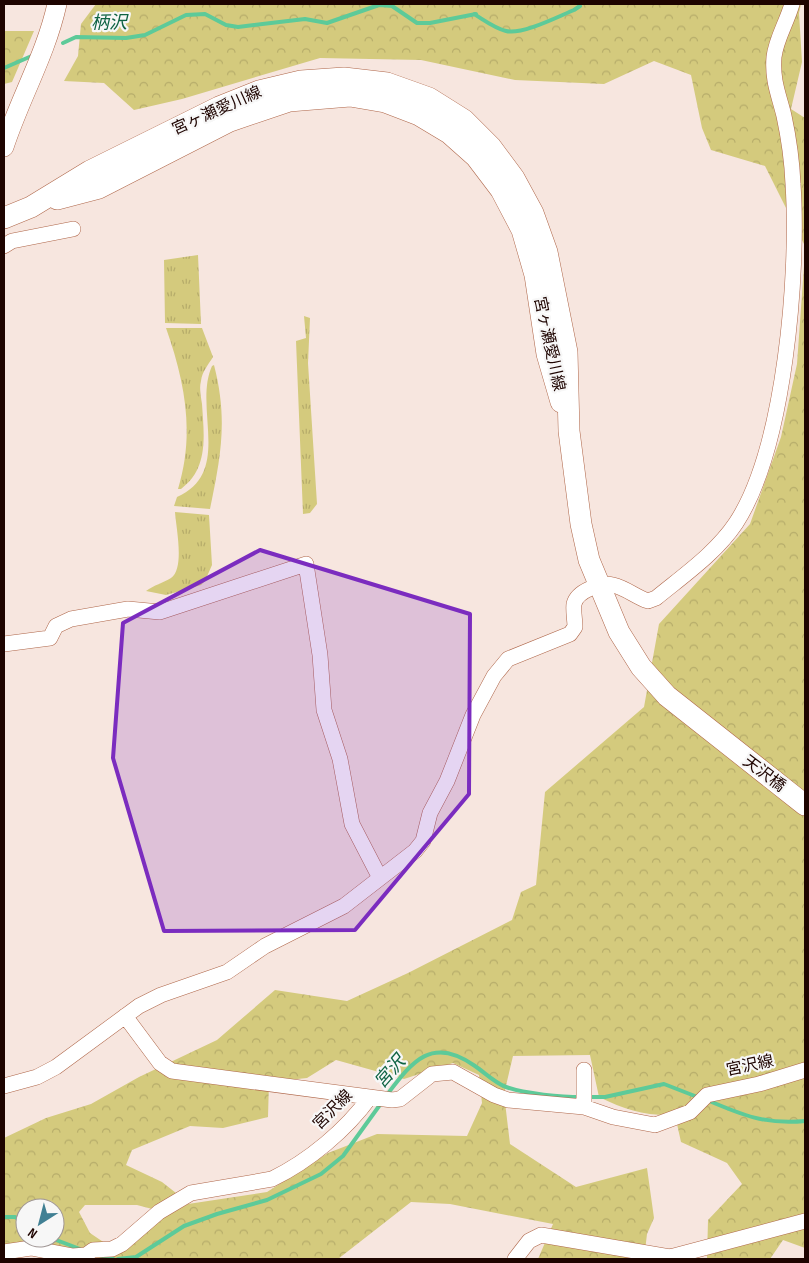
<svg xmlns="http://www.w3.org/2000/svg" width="809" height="1263" font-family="'Sofia Sans Condensed','Noto Sans JP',sans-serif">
<defs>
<pattern id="grass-tufts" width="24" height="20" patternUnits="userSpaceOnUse" patternTransform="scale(1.25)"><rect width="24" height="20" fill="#d4ca7d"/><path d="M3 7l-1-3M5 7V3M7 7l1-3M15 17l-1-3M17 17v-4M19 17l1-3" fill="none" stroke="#b6ac6a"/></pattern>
<pattern id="forest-crowns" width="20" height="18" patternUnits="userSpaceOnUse" patternTransform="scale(1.25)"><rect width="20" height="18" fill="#d4ca7d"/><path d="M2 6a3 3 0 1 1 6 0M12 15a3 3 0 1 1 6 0" fill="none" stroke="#b6ac6a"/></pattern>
</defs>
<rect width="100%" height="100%" fill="#f7e6df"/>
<path fill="url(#grass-tufts)" d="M 198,255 L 201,324 L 165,323 L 164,260 Z
M 304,316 L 310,318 L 308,363 L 317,504 L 310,513 L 303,514 L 296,341 L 306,338 Z
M 166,328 L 202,328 L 213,357 C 208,365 202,372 201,381 C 199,388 201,397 202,404 C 204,435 209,469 181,489 L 178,489 C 195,433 185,382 166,328 Z
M 214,365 C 228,419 221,456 210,509 L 174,506 L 177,497 C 233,472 193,408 212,366 Z
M 175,512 L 209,515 L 212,565 L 205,581 L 201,585 L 166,595 L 146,591 C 154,585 163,583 171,578 C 185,568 176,528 175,512 Z"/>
<path fill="url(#forest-crowns)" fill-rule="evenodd" d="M 96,4 L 801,4 L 799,13 L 802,62 L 791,109 L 805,118 L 805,246 L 765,166 L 711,150 L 702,128 L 691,75 L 654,61 L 604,84 L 515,80 L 421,60 L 320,58 L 182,99 L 134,110 L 104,83 L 64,81 L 78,56 L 81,24 Z
M 4,31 L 34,31 L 12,82 L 4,84 Z
M 805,252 L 805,1248 L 783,1240 L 770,1259 L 707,1259 L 708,1220 L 742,1184 L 727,1163 L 681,1142 L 675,1115 C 644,1116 626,1110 599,1097 L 590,1055 L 513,1056 L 504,1094 L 510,1144 L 576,1187 L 647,1168 L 654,1218 L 647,1234 L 644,1259 L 538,1259 L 553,1224 L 450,1204 L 411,1202 L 338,1259 L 54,1259 L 4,1247 L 4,1138 L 46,1118 L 91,1104 L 139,1077 L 217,1040 L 275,990 L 347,1001 L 408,973 L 512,920 L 521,892 L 536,885 L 545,792 L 644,707 L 659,624 L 750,524 L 781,437 L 797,364 ZM 336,1060 L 404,1079 L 453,1063 L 479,1075 L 482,1103 L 467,1136 L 377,1134 L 328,1153 L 267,1192 L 188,1204 L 157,1221 L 118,1252 L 90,1233 L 79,1212 L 85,1205 L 137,1205 L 156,1210 L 172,1203 L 176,1193 L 162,1182 L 126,1165 L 132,1150 L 190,1126 L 223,1128 L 268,1117 L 269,1082 L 307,1078 ZM 25,1208 L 55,1208 L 55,1238 L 25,1238 Z"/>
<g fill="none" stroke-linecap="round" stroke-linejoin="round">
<path stroke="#5dca99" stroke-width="4" d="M 63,43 L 76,37 L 126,38 L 145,35 L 186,15 L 205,14 L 226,25 L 238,27 L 305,19 L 327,23 L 379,5 L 392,6 L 417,23 L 430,23 L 476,14 L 474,14 C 484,20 494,28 506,31 C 522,35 557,17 574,10 L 580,6
M 4,68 L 34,55
M 386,1096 C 412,1062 431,1035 475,1066 C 484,1072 495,1083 506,1087 C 525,1094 562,1097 582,1097
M 589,1097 L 605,1097 L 664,1084 L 700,1098
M 707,1100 C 742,1115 766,1125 805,1121
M 4,1217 L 15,1217 L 25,1223
M 51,1238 L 80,1249
M 101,1256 L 113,1259
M 118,1259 L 136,1257 L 184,1226 L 217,1214 L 267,1200 L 321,1174 L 343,1156 L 382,1102"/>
<defs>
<path id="minor" d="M 4,246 L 12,241 L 73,229
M 4,644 L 50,638 L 56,626 L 71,619 L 128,609 L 160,612 L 306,564 L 320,655 L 324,710 L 340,759 L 352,824 L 380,878
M 125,1016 L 160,1063 L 172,1071 L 392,1100 L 400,1099 L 432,1074 L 453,1072 L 494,1095 L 508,1100 L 584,1107 L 613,1117 L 655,1125 L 690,1112 L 707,1095 L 759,1084 L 805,1070
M 584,1070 L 584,1107
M 4,1086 L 37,1077 L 56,1067 L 139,1006 L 161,995 L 227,972 L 265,946 L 344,906 L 415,851 L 423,841 L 430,813 L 447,781 L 473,715 L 494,676 L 508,659 L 570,634 L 575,627 C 575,620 573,611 574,604 C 577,591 601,582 613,585 C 626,588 636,597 648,601 L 656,598 C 684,575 716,553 736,523 C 785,448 799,273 793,184 C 792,161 789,139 784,116 C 779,95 772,81 774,57 C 776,39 787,22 792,4
M 4,1252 L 31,1248 L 73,1256 L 86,1255 L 93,1250 L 112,1249 L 122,1244 L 159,1212 L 191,1193 L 272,1179 C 309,1161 346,1130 370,1097
M 515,1259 L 529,1241 L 541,1235 L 670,1257 L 805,1221"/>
<path id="tertiary" d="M 4,147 C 20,98 46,54 57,4"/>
<path id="secondary" d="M 57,199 L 99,188 L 230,121 L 289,101 L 350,96 L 385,102 L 419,115 L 449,133 L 476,157 L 501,190 L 522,230 L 535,275 L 547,354 L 561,402
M 4,218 L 31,207 L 90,171 L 219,107 L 259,91 L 301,81 L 344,78 L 387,83 L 429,98 L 464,120 L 491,147 L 514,178 L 533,213 L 547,252 L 567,352 L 569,431 L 581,524 L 589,560 L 619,632 L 641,667 L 667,696 L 805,805"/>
</defs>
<use href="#minor" stroke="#af6649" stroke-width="16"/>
<use href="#tertiary" stroke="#af6649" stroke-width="20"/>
<use href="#secondary" stroke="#af6649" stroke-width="22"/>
<use href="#minor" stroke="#fff" stroke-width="15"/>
<use href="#tertiary" stroke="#fff" stroke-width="19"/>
<use href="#secondary" stroke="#fff" stroke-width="21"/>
</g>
<path fill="#7b2cbf" fill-opacity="0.2" stroke="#7b2cbf" stroke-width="4" stroke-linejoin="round" d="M 260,550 L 470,614 L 469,794 L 355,930 L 164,931 L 113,758 L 123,623 Z"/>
<g text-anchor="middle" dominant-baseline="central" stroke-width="4.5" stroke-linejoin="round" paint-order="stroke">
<g font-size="16" fill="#1e0400" stroke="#f7f7f7">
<text transform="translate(217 111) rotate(-24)">宮ヶ瀬愛川線</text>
<text transform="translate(549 344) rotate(78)">宮ヶ瀬愛川線</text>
<text transform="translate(764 774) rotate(37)">天沢橋</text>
<text transform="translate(750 1066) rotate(-12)">宮沢線</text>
<text transform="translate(333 1110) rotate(-45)">宮沢線</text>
</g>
<g font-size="18" font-style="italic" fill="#0e6343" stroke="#f7f7f7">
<text transform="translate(109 23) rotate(-1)">柄沢</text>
<text transform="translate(390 1072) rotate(-49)">宮沢</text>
</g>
</g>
<rect width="809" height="1263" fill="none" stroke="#1e0400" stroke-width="10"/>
<g transform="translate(40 1223) rotate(216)"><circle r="24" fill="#f7f7f7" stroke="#a09694"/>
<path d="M0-4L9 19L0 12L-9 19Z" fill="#418094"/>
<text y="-8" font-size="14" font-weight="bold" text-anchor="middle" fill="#1e0400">N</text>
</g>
</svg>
